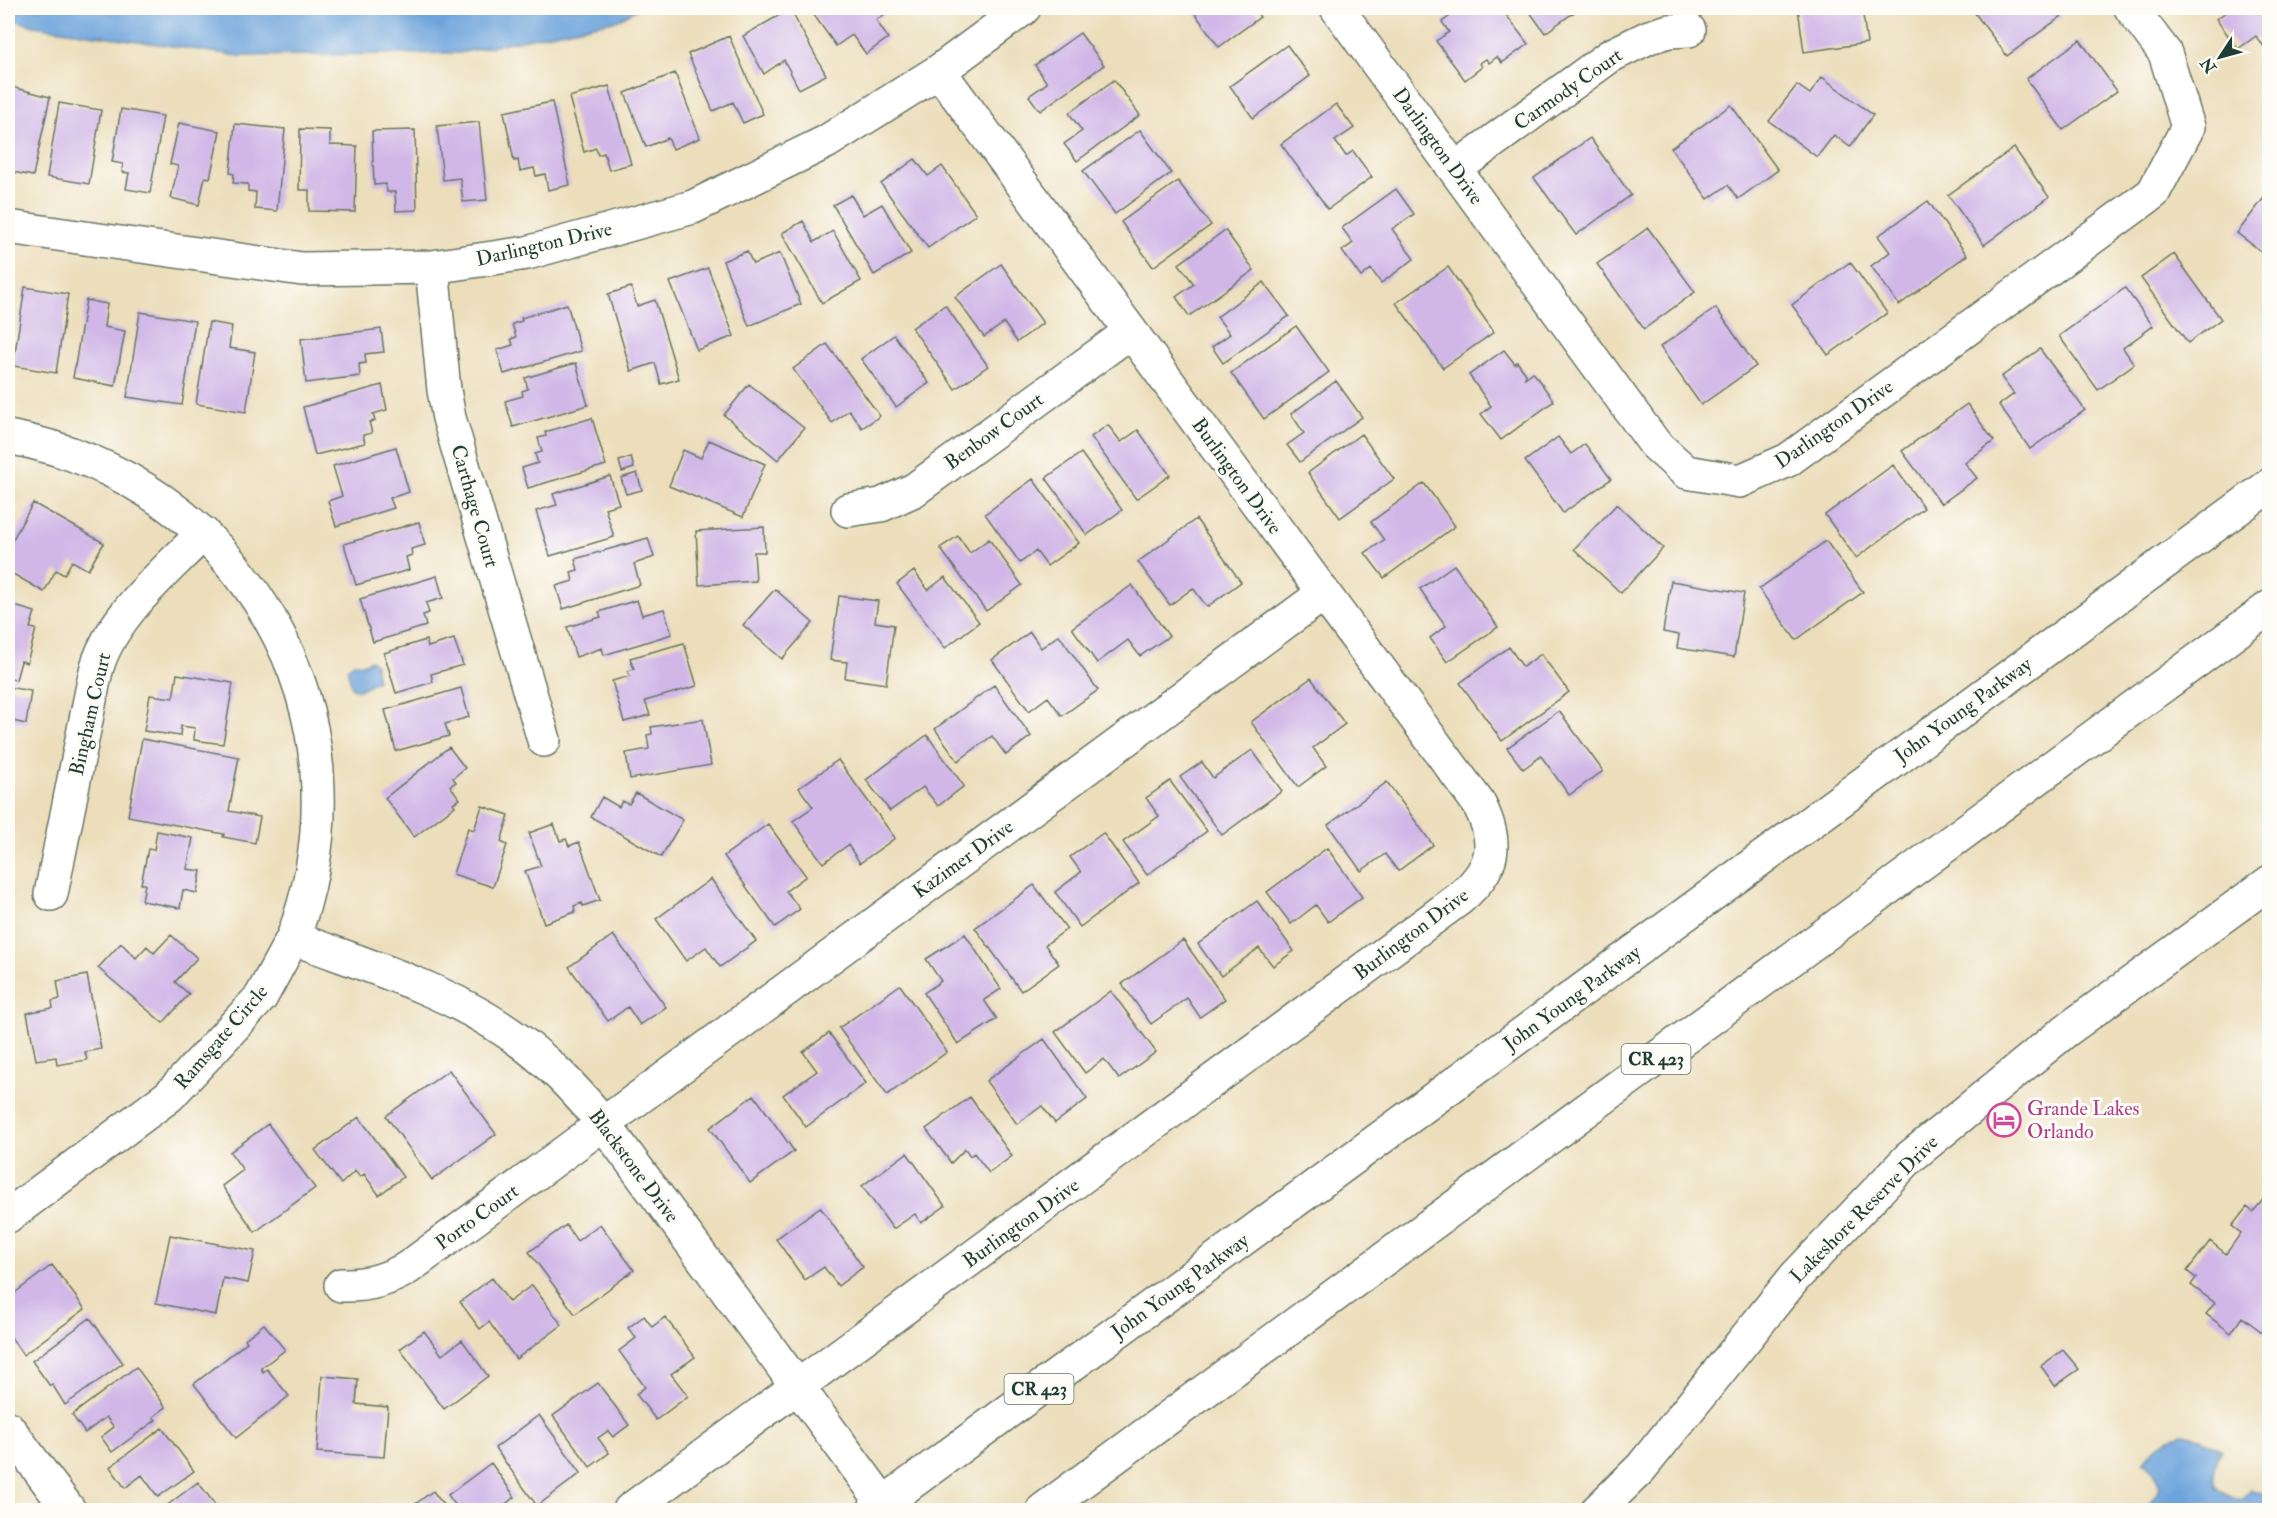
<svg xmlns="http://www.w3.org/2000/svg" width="2277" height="1518" font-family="'IM FELL Double Pica',serif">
<rect width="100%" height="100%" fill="#fdfcf7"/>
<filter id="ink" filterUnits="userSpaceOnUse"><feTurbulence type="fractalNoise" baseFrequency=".0167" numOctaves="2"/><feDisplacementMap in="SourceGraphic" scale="12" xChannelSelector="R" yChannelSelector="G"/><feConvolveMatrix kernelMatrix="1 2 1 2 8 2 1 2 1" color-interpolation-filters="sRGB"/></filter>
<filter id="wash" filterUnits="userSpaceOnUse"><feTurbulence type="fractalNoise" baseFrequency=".008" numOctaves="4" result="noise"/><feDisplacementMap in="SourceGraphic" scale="24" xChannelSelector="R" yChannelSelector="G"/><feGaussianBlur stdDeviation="1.35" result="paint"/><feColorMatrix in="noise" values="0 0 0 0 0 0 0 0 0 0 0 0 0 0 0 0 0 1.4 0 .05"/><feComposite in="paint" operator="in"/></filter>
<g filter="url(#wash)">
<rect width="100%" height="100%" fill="#ecdebb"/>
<path fill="#6ea4dc" stroke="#467088" stroke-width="1.5" d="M 8,8 L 639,8 L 618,20 L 459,53 L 240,56 L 34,26 L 8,18 Z
M 371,660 L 375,664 L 377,680 L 359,690 L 352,688 L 347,668 L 354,663 L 363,664 Z
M 2184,1434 L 2201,1438 L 2222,1450 C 2212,1463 2213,1472 2216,1487 L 2230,1496 L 2242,1500 L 2251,1490 L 2265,1492 L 2269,1498 L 2269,1510 L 2260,1510 L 2249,1502 L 2249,1510 L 2140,1510 C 2162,1499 2166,1477 2143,1462 C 2155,1446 2164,1438 2184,1434 Z"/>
<g id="blocks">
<path fill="#d0b7e7" d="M 809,8 L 894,8 L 876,20 L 888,38 L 866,54 L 852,35 L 836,46 Z
M 1191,8 L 1253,8 L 1260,17 L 1219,47 Z
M 1461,8 L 1465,8 L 1471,16 L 1483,8 L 1501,8 L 1528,44 L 1502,63 L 1497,57 L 1489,63 L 1486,59 L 1480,63 L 1482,67 L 1465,80 L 1436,41 L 1449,32 L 1442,22 Z
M 1527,8 L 1580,8 L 1545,33 Z
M 1798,8 L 1862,8 L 1867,43 L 1804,52 Z
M 1971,8 L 2056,8 L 2062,16 L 2007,56 Z
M 2232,8 L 2270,8 L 2270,55 L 2256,36 L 2238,49 L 2216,19 Z
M 790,9 L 826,75 L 799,89 L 784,60 L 764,74 L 743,36 Z
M 1080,33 L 1104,65 L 1040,111 L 1029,96 L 1047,83 L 1035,65 Z
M 729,36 L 763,114 L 743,123 L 733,102 L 713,111 L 688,54 Z
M 2080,40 L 2117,91 L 2063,130 L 2026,79 Z
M 1287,45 L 1310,76 L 1253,118 L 1230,86 Z
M 675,73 L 700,138 L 673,149 L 668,138 L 646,147 L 625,93 Z
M 1822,77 L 1873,115 L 1850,147 L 1834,135 L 1817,157 L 1769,121 L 1797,85 L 1810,94 Z
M 1114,80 L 1140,115 L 1077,161 L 1064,144 L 1082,131 L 1069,113 Z
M 8,86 L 50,97 L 33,176 L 8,171 Z
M 609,86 L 631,164 L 609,170 L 604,153 L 598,155 L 596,148 L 584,152 L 569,97 Z
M 552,102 L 570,185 L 548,190 L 545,174 L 536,176 L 534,168 L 520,171 L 518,160 L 514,161 L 504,112 Z
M 59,103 L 101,110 L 89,184 L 47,177 Z
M 1336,104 L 1354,128 L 1335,141 L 1346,156 L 1353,151 L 1372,177 L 1328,209 L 1281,144 Z
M 1731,105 L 1778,170 L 1738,199 L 1728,185 L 1708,199 L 1671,148 Z
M 121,109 L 163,116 L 150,193 L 126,189 L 129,173 L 122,172 L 123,164 L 112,162 Z
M 479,122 L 487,200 L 463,202 L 460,178 L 443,180 L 437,126 Z
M 179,123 L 220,131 L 210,178 L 205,177 L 199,205 L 171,198 L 178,166 L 170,164 Z
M 235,124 L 285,129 L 277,211 L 255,209 L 256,192 L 248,191 L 248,184 L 233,183 L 234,174 L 230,173 Z
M 300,129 L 330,130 L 330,145 L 357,146 L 355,212 L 309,211 L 309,190 L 299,190 Z
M 415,130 L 417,210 L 396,211 L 395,192 L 387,192 L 386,184 L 374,185 L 372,131 Z
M 1140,130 L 1171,173 L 1115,214 L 1083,171 Z
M 1590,138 L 1631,195 L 1576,235 L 1534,178 Z
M 2014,148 L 2049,197 L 1984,245 L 1948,195 Z
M 915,159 L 928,176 L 942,166 L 976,214 L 928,248 L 881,184 Z
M 1178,181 L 1211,225 L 1153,267 L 1121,222 Z
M 1396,189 L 1414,214 L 1392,229 L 1414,259 L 1381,283 L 1371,269 L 1361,277 L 1342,251 L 1353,243 L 1342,228 Z
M 2270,190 L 2270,258 L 2237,233 Z
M 851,195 L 863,215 L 882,204 L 911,253 L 874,275 L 833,205 Z
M 1928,201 L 1967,255 L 1899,305 L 1871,266 L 1890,252 L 1878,236 Z
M 803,221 L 814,242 L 833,231 L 861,281 L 822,303 L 782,233 Z
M 1648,228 L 1695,292 L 1644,329 L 1597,264 Z
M 1225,230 L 1254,270 L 1189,316 L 1176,297 L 1194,284 L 1179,264 Z
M 747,251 L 753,264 L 780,253 L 801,304 L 749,326 L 723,261 Z
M 2174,254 L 2221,319 L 2188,343 L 2141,278 Z
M 1850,262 L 1887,313 L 1828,355 L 1792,305 Z
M 1001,264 L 1043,323 L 1017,342 L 1004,323 L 984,337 L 955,297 Z
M 1448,267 L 1494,332 L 1443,368 L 1396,303 Z
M 708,268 L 734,336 L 697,350 L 670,282 Z
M 1264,282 L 1289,316 L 1223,363 L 1212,347 L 1230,334 L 1217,317 Z
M 25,287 L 68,294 L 56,373 L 13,366 Z
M 631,287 L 637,306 L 655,300 L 679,379 L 661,384 L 655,363 L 631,371 L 608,294 Z
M 2125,288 L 2153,326 L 2123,348 L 2134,364 L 2098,390 L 2059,336 Z
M 86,300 L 107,304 L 104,327 L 125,331 L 115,386 L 73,378 Z
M 567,304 L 581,351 L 504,374 L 497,350 L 513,345 L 511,339 L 516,337 L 512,324 L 522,321 L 521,318 Z
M 945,305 L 988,366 L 955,389 L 912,328 Z
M 1716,308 L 1756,366 L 1701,405 L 1660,347 Z
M 140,312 L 195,321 L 182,405 L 127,397 Z
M 209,322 L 232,326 L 229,348 L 255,352 L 246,412 L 196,404 Z
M 1296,326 L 1329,372 L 1264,419 L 1231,373 Z
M 381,329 L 384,352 L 365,354 L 366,363 L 359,364 L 360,376 L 306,383 L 301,339 Z
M 894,335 L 929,383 L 896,407 L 861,359 Z
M 827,344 L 880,416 L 862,428 L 849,410 L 832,423 L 793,369 Z
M 2040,349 L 2085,410 L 2030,449 L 1999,405 L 2014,394 L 2001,377 Z
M 1504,350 L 1515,364 L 1517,362 L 1526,374 L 1525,378 L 1533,372 L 1554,401 L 1501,440 L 1481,414 L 1491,406 L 1469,375 Z
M 576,363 L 588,405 L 513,427 L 505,401 L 523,396 L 522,391 L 528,389 L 525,378 Z
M 1336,381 L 1362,417 L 1300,462 L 1287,445 L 1304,433 L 1291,414 Z
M 749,384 L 804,428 L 778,460 L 724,415 Z
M 382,385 L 387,410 L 373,414 L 375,421 L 369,422 L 372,433 L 363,435 L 365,443 L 315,455 L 303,407 Z
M 1967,404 L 1994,441 L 1965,463 L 1977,478 L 1941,504 L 1902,451 Z
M 592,418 L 606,465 L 528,488 L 522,468 L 538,463 L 535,454 L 542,452 L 538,438 L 546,436 L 545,432 Z
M 1108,425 L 1121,442 L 1138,430 L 1170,475 L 1136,499 L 1091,437 Z
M 1361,434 L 1394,479 L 1340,518 L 1308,473 Z
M 1558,437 L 1571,454 L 1585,444 L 1611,479 L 1563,513 L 1525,461 Z
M 709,440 L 765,464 L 743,517 L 669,486 L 683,450 L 701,458 Z
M 396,447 L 409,492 L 390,498 L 394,508 L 336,526 L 328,501 L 342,496 L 333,466 Z
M 1081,453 L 1122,510 L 1087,535 L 1046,478 Z
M 631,457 L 634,468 L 622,472 L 619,461 Z
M 1893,465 L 1924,508 L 1856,558 L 1825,515 Z
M 637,473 L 642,490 L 626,494 L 621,478 Z
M 610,476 L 619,504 L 605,508 L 614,537 L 550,556 L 536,511 L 557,505 L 553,494 Z
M 1033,479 L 1079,543 L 1047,566 L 1036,551 L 1020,563 L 985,514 Z
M 1424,483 L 1455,526 L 1384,578 L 1365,553 L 1384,540 L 1371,522 Z
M 33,503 L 104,543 L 88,570 L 72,561 L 64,575 L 56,570 L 44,592 L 8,571 L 8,548 Z
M 1617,504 L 1663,548 L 1621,593 L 1574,549 Z
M 1196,519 L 1241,582 L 1207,607 L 1193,588 L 1170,605 L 1138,562 Z
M 419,522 L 425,545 L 411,549 L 412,555 L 406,557 L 409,570 L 356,585 L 344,544 Z
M 764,527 L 765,552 L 754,552 L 756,581 L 699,585 L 696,531 Z
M 958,536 L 970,553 L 989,539 L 1022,585 L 986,611 L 940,548 Z
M 648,538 L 654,557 L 634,564 L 640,585 L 563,609 L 556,586 L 573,581 L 571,572 L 578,570 L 575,559 Z
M 1826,541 L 1863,592 L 1796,640 L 1759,589 Z
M 1454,565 L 1498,627 L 1447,662 L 1430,638 L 1446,626 L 1420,589 Z
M 914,571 L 928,590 L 945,577 L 979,622 L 945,648 L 897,584 Z
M 437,576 L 443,598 L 426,603 L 429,613 L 423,615 L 426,626 L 373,642 L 360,599 Z
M 1671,581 L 1744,593 L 1734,657 L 1677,648 L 1679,635 L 1663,632 Z
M 1132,585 L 1169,636 L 1140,656 L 1128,640 L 1097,663 L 1072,628 Z
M 775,589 L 813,623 L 782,659 L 743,625 Z
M 839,596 L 878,601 L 875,622 L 894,625 L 886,684 L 845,678 L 847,662 L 830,660 Z
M 637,600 L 642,615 L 664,609 L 672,634 L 604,655 L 602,648 L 576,657 L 567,627 L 601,617 L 599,612 Z
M 8,604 L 35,612 L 30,628 L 36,629 L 27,663 L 21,661 L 16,680 L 8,678 Z
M 1030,632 L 1041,648 L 1059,635 L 1098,690 L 1062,716 L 1048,697 L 1029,711 L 992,660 Z
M 454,639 L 463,665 L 431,674 L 433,682 L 396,693 L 384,653 L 426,640 L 428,647 Z
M 684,643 L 697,686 L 645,701 L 650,715 L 624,722 L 612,681 L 630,676 L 628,671 L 634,669 L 630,658 Z
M 1509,647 L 1523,667 L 1541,654 L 1569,692 L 1502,741 L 1460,683 Z
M 177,674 L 233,683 L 223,744 L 194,740 L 195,728 L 181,726 L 180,736 L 144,731 L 150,695 L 173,698 Z
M 1311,678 L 1345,724 L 1313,748 L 1326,766 L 1298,787 L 1251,722 Z
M 994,685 L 1031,736 L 1006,755 L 992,736 L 958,761 L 935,729 Z
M 8,687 L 31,691 L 26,724 L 8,720 Z
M 461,688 L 469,717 L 445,724 L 449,736 L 396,751 L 385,710 Z
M 1559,711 L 1603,771 L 1569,795 L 1541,756 L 1523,769 L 1507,748 Z
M 703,719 L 711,765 L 630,779 L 626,753 L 649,749 L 647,735 L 652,734 L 651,727 Z
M 927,735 L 964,786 L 938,806 L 923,787 L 890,811 L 866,780 Z
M 142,739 L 239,757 L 229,811 L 260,817 L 255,843 L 223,837 L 224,834 L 128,816 Z
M 449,747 L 465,768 L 453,778 L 456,782 L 450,786 L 460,799 L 453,803 L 455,806 L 414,837 L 385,798 Z
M 1252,750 L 1282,791 L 1222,835 L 1180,777 L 1202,762 L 1213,778 Z
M 838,760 L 895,838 L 860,863 L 848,845 L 823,863 L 793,821 L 813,807 L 799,788 Z
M 1170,781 L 1207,831 L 1147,875 L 1123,842 L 1159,816 L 1146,798 Z
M 1387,782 L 1433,845 L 1398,871 L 1385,854 L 1361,871 L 1328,825 Z
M 636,793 L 683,820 L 661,857 L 591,817 L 602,797 L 619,807 L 622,801 L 629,804 Z
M 482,806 L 509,815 L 501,842 L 507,845 L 493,887 L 453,874 L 468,828 L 474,830 Z
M 554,824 L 560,841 L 566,839 L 569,846 L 579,842 L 600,900 L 583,906 L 582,903 L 574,906 L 575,912 L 544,923 L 525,871 L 541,866 L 529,833 Z
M 768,824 L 806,876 L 786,891 L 800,909 L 775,927 L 724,856 Z
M 157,831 L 193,838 L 187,869 L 201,871 L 197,893 L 183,890 L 180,908 L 142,901 L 145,884 L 141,884 L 148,849 L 154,850 Z
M 1103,833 L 1139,883 L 1080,927 L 1055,892 L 1081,872 L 1070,857 Z
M 1327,848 L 1362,897 L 1328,922 L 1316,905 L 1291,924 L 1267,892 Z
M 711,879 L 756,941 L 720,967 L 706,947 L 686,961 L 656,919 Z
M 1034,885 L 1067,929 L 1045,945 L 1059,964 L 1021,991 L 975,928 Z
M 1257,901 L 1294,951 L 1273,966 L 1259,948 L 1221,976 L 1198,944 Z
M 965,934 L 1001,989 L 984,1000 L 997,1019 L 958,1044 L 924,993 L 941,981 L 926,959 Z
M 171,935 L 197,958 L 175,982 L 189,994 L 163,1023 L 98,968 L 121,943 L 136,958 L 147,946 L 154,953 Z
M 613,935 L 666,1007 L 640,1025 L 628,1007 L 608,1021 L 569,967 Z
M 1183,940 L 1225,999 L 1200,1017 L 1187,998 L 1151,1024 L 1122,984 Z
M 87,975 L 101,1049 L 85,1052 L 87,1060 L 57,1065 L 56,1057 L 36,1060 L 27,1013 L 53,1008 L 52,1001 L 60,999 L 57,981 Z
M 900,985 L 947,1052 L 887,1095 L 839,1028 Z
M 1111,991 L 1156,1052 L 1119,1079 L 1104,1059 L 1085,1073 L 1055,1032 Z
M 829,1033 L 866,1083 L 806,1127 L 783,1095 L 817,1071 L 803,1052 Z
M 1044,1039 L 1087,1099 L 1055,1123 L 1042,1106 L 1017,1124 L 986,1081 Z
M 449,1070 L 496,1134 L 432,1180 L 386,1116 Z
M 754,1095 L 794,1151 L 750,1183 L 710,1128 Z
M 970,1097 L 1012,1156 L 989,1173 L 974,1153 L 970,1156 L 965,1149 L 951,1163 L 926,1129 Z
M 359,1117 L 403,1177 L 379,1195 L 364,1174 L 360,1177 L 355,1171 L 341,1184 L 315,1150 Z
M 268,1124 L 315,1188 L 255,1232 L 222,1186 L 243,1170 L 230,1152 Z
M 907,1153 L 945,1206 L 921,1223 L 915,1214 L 893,1229 L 862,1186 Z
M 2270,1191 L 2270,1338 L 2242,1317 L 2231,1333 L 2206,1314 L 2215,1303 L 2191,1285 L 2196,1278 L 2187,1271 L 2210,1241 L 2226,1254 L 2241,1233 L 2232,1226 L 2247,1207 L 2253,1212 Z
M 820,1207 L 863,1267 L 838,1286 L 824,1267 L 805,1280 L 776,1239 Z
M 600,1224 L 634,1270 L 575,1314 L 529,1252 L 566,1225 L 577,1241 Z
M 170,1235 L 255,1251 L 248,1283 L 223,1278 L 216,1315 L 156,1303 Z
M 52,1265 L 85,1309 L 23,1355 L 8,1333 L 8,1298 Z
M 492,1278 L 509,1302 L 532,1285 L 562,1325 L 516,1359 L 489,1322 L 480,1329 L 460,1302 Z
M 644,1316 L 652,1327 L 665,1317 L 695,1357 L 671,1374 L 688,1396 L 656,1420 L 636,1394 L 645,1387 L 619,1351 L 636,1338 L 628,1328 Z
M 90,1318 L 123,1363 L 65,1405 L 52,1384 L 50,1386 L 32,1361 Z
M 264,1324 L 285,1350 L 261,1368 L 263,1372 L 267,1369 L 289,1396 L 236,1438 L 194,1384 L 247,1342 L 245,1339 Z
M 424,1331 L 442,1355 L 462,1340 L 488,1376 L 444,1409 L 400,1349 Z
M 2063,1350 L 2079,1369 L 2055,1386 L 2041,1366 Z
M 136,1367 L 166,1407 L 153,1417 L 156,1420 L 112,1452 L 101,1437 L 114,1427 L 106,1417 L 85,1433 L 72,1415 Z
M 322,1376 L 358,1379 L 356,1404 L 388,1407 L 384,1457 L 317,1452 Z
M 598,1383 L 629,1425 L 613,1437 L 608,1431 L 598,1438 L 609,1453 L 590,1467 L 553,1416 Z
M 539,1415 L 581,1473 L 537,1506 L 495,1448 Z
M 162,1428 L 194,1471 L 158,1497 L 142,1475 L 125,1488 L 110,1467 Z
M 491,1463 L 515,1497 L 497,1510 L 459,1510 L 448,1495 Z
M 198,1482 L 219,1510 L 161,1510 Z
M 433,1491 L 447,1510 L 407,1510 Z"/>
</g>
</g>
<g filter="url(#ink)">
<use href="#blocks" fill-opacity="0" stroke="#677563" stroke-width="1.5"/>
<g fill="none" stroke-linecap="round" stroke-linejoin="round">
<defs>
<path id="minor" d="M 1337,8 L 1655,444 L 1686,472 L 1740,481 L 1788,460 L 2153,193 L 2188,127 L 2165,53 L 2131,8
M 1455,169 L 1610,56 L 1649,37 L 1669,31 L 1689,30
M 8,227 L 302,269 L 432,267 L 527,253 L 693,207 L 826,142 L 939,71 L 1024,8
M 432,267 L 444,390 L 449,418 L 544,740
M 848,510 L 881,505 L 914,490 L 1130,332
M 51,894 L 95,675 C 107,619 165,573 203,533
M 8,1216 L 169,1096 L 261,997 L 293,938
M 341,1285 C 366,1286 387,1281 409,1267 L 1323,594
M 8,1428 L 69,1510
M 630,1510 L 1459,899 C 1494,869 1500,845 1479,804 L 939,71
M 1598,1510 L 1641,1468 L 1795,1277 L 1909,1158 L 2064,1032 L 2270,882"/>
<path id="tertiary" d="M 8,437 C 243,480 377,713 293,938 C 365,965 443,988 507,1032 C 545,1057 575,1089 604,1124 L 884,1504"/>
<path id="trunk" d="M 874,1510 L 2270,485
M 1043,1510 L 2270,607"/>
</defs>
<use href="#minor" stroke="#677563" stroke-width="36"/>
<use href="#tertiary" stroke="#677563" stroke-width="36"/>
<use href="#trunk" stroke="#677563" stroke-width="36"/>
<use href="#minor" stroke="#fff" stroke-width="33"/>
<use href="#tertiary" stroke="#fff" stroke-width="33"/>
<use href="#trunk" stroke="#fff" stroke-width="33"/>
</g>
</g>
<defs>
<symbol id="hotel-ring" viewBox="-11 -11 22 22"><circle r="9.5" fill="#fdfcf7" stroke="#d1479c" stroke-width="1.5"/><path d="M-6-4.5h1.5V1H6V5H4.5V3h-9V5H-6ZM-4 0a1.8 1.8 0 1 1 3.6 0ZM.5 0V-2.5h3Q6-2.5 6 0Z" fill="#d1479c"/></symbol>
</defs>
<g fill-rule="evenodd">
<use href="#hotel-ring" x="1985" y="1101" width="38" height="38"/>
</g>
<g text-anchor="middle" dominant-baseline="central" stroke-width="6" stroke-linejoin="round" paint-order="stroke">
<g fill="#fdfcf7" stroke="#62766e" stroke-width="1.5">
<rect x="1621.5" y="1044" width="69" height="30" rx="4.5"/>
<rect x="1004.5" y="1374" width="69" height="30" rx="4.5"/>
</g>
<g font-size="18" font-weight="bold" fill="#1f3d34">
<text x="1656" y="1059">CR 423</text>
<text x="1039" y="1389">CR 423</text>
</g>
<g font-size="20" fill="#1f3d34" stroke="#fdfcf7">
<text transform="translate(1568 89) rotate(-35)">Carmody Court</text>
<text transform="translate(1438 146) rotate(54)">Darlington Drive</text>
<text transform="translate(544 244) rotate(-13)">Darlington Drive</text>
<text transform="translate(1834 424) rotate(-35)">Darlington Drive</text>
<text transform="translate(994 431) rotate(-36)">Benbow Court</text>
<text transform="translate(1237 476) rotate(54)">Burlington Drive</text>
<text transform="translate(475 506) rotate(74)">Carthage Court</text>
<text transform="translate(1963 710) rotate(-36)">John Young Parkway</text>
<text transform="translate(90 714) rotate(-77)">Bingham Court</text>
<text transform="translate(963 859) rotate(-36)">Kazimer Drive</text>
<text transform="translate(1411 934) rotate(-37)">Burlington Drive</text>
<text transform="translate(1572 998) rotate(-36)">John Young Parkway</text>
<text transform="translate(221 1037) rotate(-49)">Ramsgate Circle</text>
<text transform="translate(634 1166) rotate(53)">Blackstone Drive</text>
<text transform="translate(1864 1209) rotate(-45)">Lakeshore Reserve Drive</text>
<text transform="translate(477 1217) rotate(-36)">Porto Court</text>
<text transform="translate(1021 1223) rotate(-36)">Burlington Drive</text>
<text transform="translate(1180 1286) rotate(-36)">John Young Parkway</text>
</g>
<g font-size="20" fill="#b23c85" stroke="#fdfcf7" text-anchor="start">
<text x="2027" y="1108">Grande Lakes<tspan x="2027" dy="23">Orlando</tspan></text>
</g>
</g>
<rect width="2277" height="1518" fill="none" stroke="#fdfcf7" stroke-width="30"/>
<g transform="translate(2220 57) rotate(234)" stroke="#fdfcf7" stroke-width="4.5" paint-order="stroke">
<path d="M0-4.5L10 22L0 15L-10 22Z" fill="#1f3d34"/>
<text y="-9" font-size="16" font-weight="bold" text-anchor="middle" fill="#1f3d34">N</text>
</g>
</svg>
